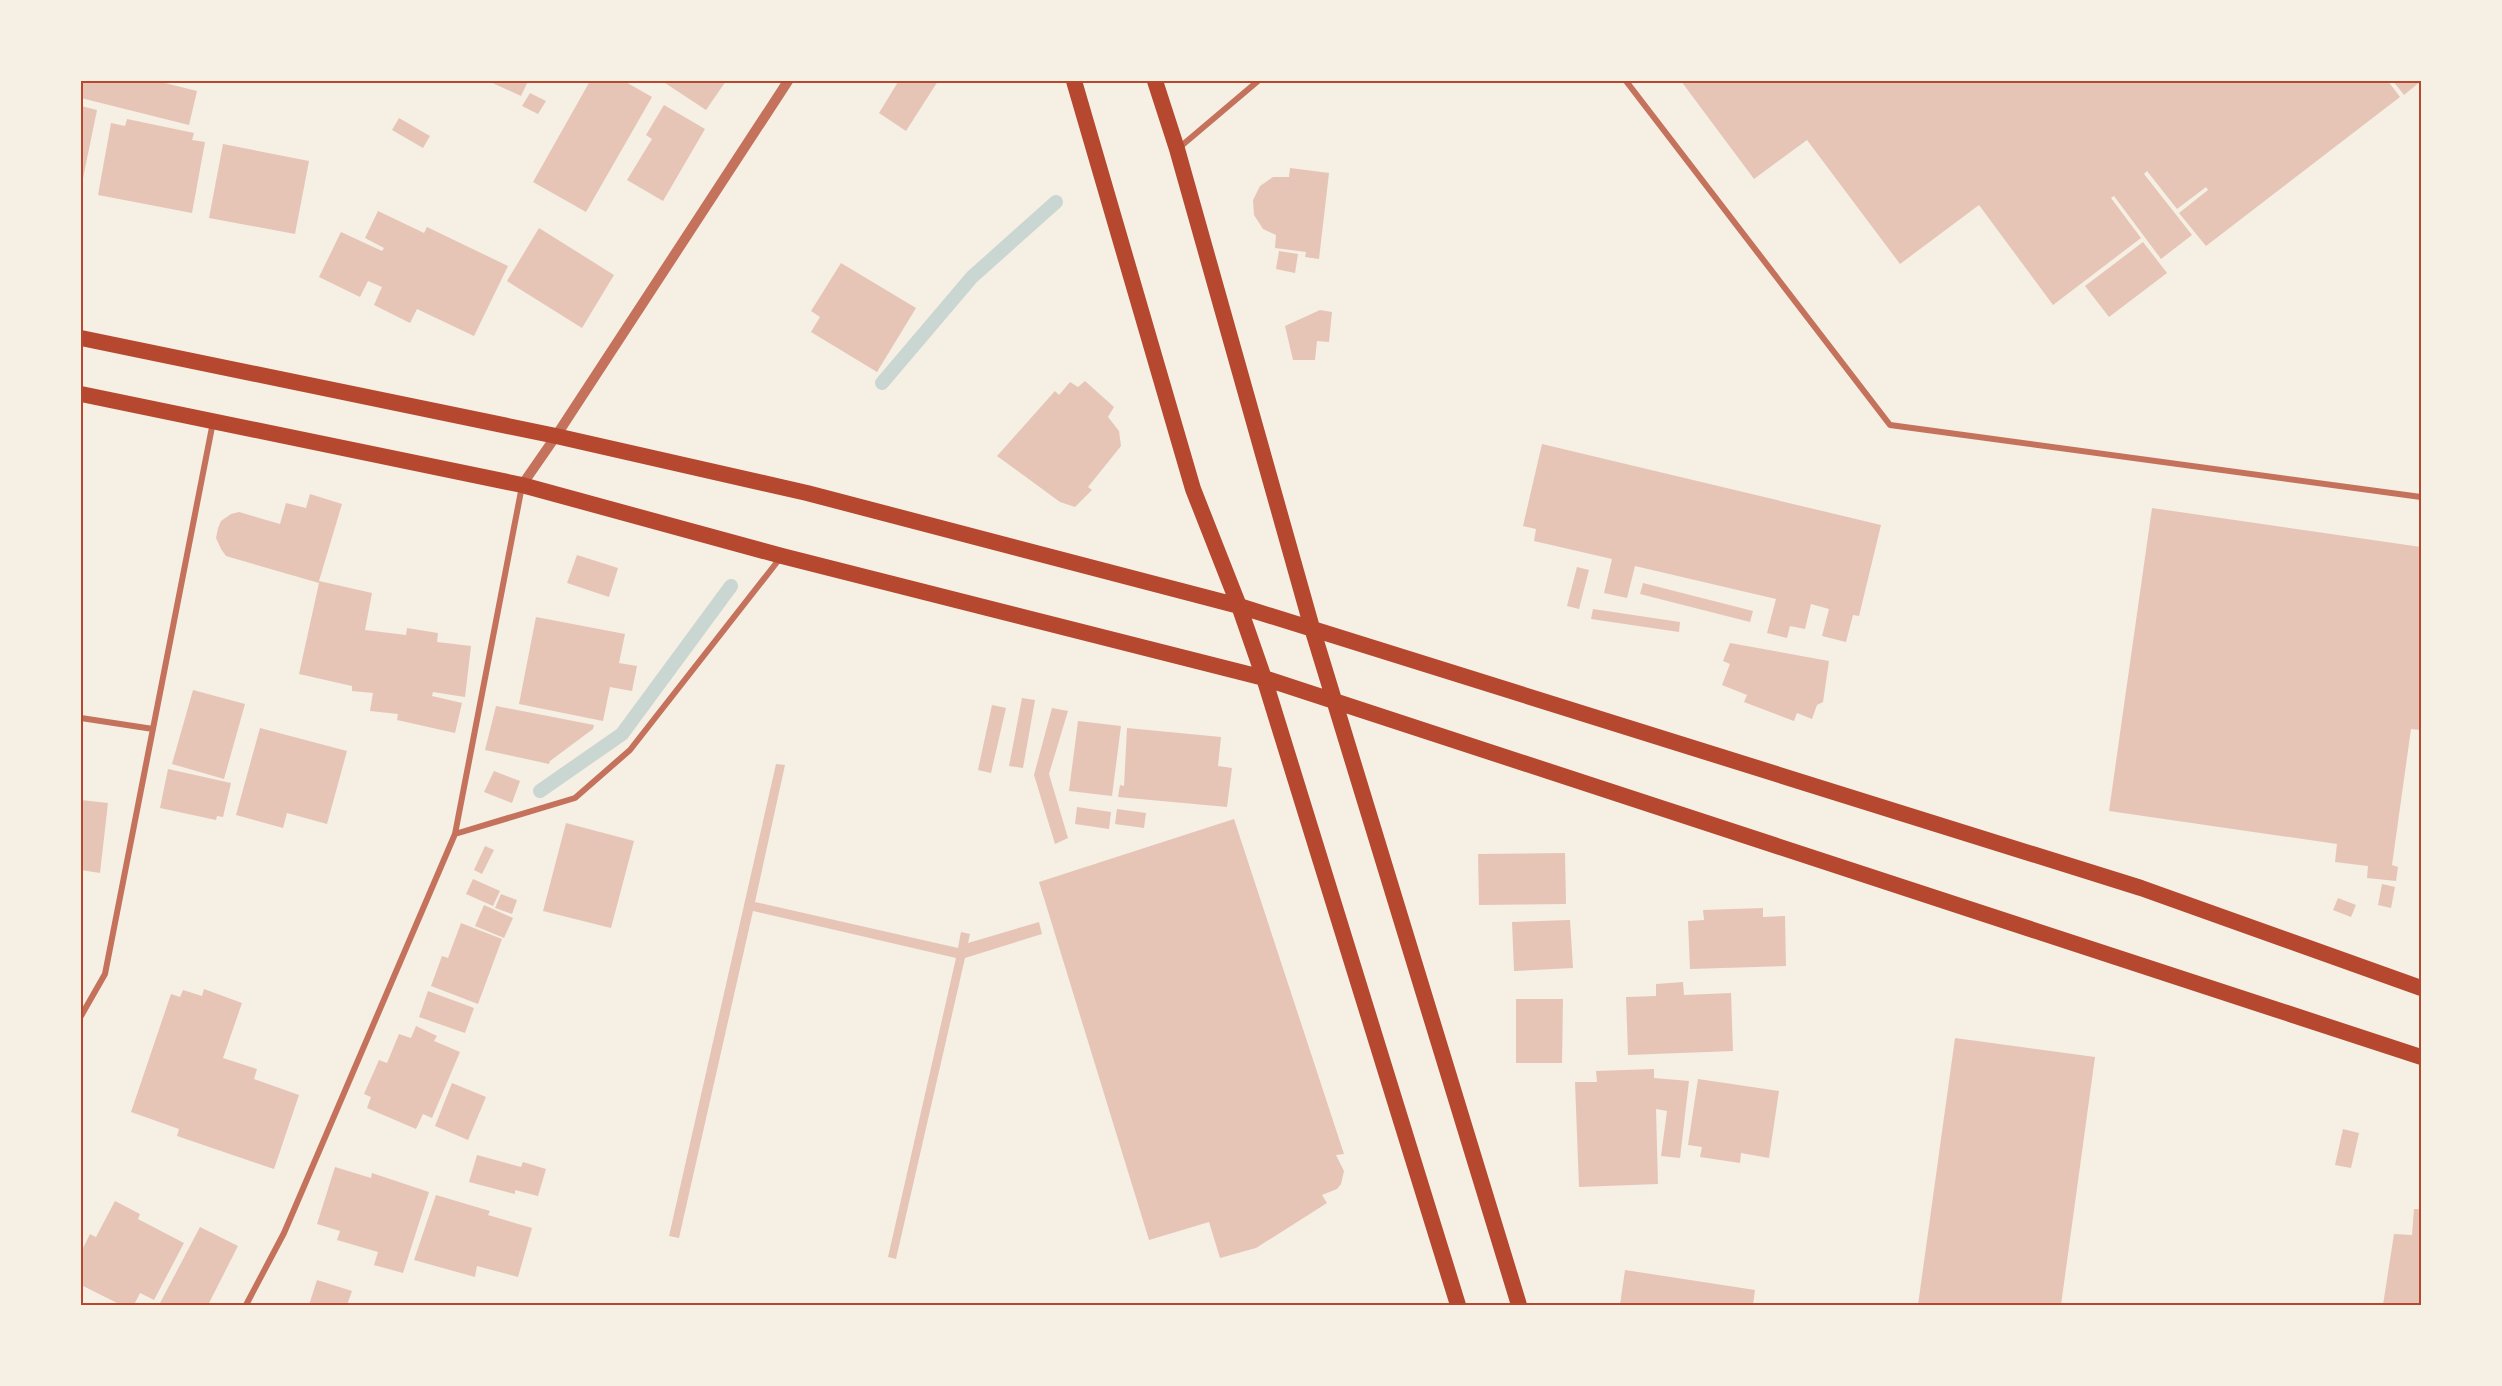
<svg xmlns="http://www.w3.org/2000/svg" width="2502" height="1386" font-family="Poppins,sans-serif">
<rect width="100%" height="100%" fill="#f6efe4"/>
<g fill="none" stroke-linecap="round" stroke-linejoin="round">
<path stroke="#c9d6d2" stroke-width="14" d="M 882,383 L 972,277 L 1056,202
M 540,791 L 622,734 L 731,586"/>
</g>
<path fill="#e6c5b7" d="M 81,81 L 157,81 L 197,91 L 189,125 L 81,98 Z
M 488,81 L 528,81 L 521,96 Z
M 590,81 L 624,81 L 652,97 L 586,212 L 533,182 Z
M 662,81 L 726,81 L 706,110 Z
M 896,81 L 938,81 L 906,131 L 879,113 L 898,82 Z
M 1681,81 L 2388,81 L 2400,97 L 2206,246 L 2179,213 L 2208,190 L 2206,187 L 2177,209 L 2147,171 L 2144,174 L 2192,235 L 2161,259 L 2114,196 L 2111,198 L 2141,238 L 2053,305 L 1979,205 L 1900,264 L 1807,140 L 1754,179 Z
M 2393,81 L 2421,81 L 2404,95 Z
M 530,93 L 546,101 L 538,114 L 522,106 Z
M 664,105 L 705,129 L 663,201 L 627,180 L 652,139 L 646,135 Z
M 81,106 L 97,110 L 82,183 L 81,183 Z
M 399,118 L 430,136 L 423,148 L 392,130 Z
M 127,119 L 194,133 L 192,140 L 205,142 L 192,213 L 98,195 L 111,123 L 125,126 Z
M 223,144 L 309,161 L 295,234 L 209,218 Z
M 1290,168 L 1329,173 L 1319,259 L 1305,257 L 1306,252 L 1275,248 L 1276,235 L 1263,229 L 1254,215 L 1253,200 L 1260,186 L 1273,177 L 1289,177 Z
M 378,211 L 424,233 L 427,227 L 508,266 L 474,336 L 417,309 L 410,323 L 374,305 L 382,287 L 368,281 L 360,297 L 319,277 L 341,232 L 382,251 L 384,248 L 365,238 Z
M 539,228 L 614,275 L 582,328 L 507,281 Z
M 2143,242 L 2167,273 L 2109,317 L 2085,286 Z
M 1279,251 L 1298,254 L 1295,273 L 1276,269 Z
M 841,263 L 916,308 L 877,372 L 811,332 L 820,317 L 811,311 Z
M 1320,310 L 1332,312 L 1329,342 L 1317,341 L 1315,360 L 1293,360 L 1285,326 Z
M 1085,381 L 1114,407 L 1108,417 L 1119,431 L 1121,446 L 1088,487 L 1092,490 L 1075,507 L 1060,502 L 997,456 L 1055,391 L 1059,395 L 1070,382 L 1078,387 Z
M 1542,444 L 1881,525 L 1859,616 L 1853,615 L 1846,642 L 1822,636 L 1829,609 L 1811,604 L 1805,629 L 1790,626 L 1787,638 L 1767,633 L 1776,599 L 1635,566 L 1627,598 L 1604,593 L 1612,559 L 1534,541 L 1536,529 L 1523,526 Z
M 310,494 L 342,504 L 319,581 L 372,593 L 365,630 L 406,635 L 407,628 L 438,633 L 437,642 L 471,646 L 465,697 L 433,692 L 432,696 L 462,703 L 455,733 L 397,720 L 398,714 L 370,711 L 373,693 L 352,691 L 352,686 L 299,674 L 319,583 L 226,556 L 221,549 L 216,538 L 218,528 L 221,521 L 231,514 L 239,512 L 280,524 L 286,503 L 306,508 Z
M 2152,508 L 2421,547 L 2421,730 L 2411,729 L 2392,865 L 2398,867 L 2396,881 L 2367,878 L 2368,866 L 2335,862 L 2337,844 L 2109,811 Z
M 577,555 L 618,568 L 609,597 L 567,583 Z
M 1577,567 L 1589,570 L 1579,609 L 1567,606 Z
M 1643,583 L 1753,611 L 1750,622 L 1640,594 Z
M 1593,609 L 1680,622 L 1679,632 L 1591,619 Z
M 536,617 L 625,634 L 619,663 L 637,666 L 632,691 L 610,687 L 603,721 L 519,704 Z
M 1730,643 L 1829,661 L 1823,702 L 1817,705 L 1812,719 L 1797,713 L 1794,721 L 1744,702 L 1747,695 L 1722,685 L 1730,664 L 1723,661 Z
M 193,690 L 245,704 L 224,779 L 172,764 Z
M 1022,698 L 1035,700 L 1023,768 L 1009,766 Z
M 992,705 L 1006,708 L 991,773 L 978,770 Z
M 496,706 L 594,725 L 593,729 L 550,761 L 549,764 L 485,750 Z
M 1052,708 L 1068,711 L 1049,774 L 1068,838 L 1055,844 L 1034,775 Z
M 1078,721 L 1121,726 L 1112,796 L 1069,791 Z
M 260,728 L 347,751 L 327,824 L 287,813 L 283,828 L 236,815 Z
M 1127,728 L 1221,737 L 1218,766 L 1232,768 L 1227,807 L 1118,797 L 1120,785 L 1124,786 Z
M 776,764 L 785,765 L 755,902 L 958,948 L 961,932 L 970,934 L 968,943 L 1039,922 L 1042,934 L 965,958 L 896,1259 L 888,1257 L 956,958 L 753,911 L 679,1238 L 669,1236 Z
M 168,769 L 231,783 L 223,817 L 217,816 L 216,820 L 160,808 Z
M 494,771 L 520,781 L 512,803 L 484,792 Z
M 81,800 L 108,803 L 100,873 L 81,870 Z
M 1077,807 L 1111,812 L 1109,829 L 1075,824 Z
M 1117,809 L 1146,813 L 1144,828 L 1115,824 Z
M 1234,819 L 1344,1154 L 1336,1155 L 1344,1171 L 1341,1184 L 1337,1189 L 1322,1195 L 1327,1203 L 1256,1248 L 1220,1258 L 1209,1222 L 1149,1240 L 1039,882 Z
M 566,823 L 634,841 L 611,928 L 543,911 Z
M 485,846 L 494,850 L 482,874 L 474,870 Z
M 1565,853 L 1566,904 L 1479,905 L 1478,854 Z
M 473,879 L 500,891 L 493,906 L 466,894 Z
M 2382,884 L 2395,887 L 2391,908 L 2378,905 Z
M 501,894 L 517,900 L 512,914 L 495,908 Z
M 2338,898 L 2356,905 L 2351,917 L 2333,910 Z
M 484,905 L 513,918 L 504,938 L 475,926 Z
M 1763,908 L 1763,917 L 1785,916 L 1786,966 L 1690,969 L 1688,921 L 1704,920 L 1703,910 Z
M 1570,920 L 1573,968 L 1514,971 L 1512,922 Z
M 461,923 L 502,939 L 478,1004 L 431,986 L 442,956 L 448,958 Z
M 1683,982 L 1684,995 L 1731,993 L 1733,1051 L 1628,1055 L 1626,997 L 1656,996 L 1656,984 Z
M 204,989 L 242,1003 L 223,1058 L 257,1069 L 254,1079 L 299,1095 L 274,1169 L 177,1136 L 179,1129 L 131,1112 L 171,994 L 180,997 L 183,990 L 202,996 Z
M 428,991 L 474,1008 L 465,1033 L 419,1017 Z
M 1516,999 L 1563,999 L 1562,1063 L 1516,1063 Z
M 416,1026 L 437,1036 L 434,1041 L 460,1052 L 432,1118 L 423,1114 L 416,1129 L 367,1108 L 371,1097 L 364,1094 L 379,1060 L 387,1063 L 399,1034 L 411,1038 Z
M 1955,1038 L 2095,1057 L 2061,1305 L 1918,1305 Z
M 1654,1069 L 1654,1078 L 1689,1081 L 1680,1158 L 1661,1156 L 1667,1111 L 1656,1109 L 1658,1184 L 1579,1187 L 1575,1082 L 1597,1082 L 1596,1071 Z
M 1698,1079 L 1779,1091 L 1769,1158 L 1741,1153 L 1740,1163 L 1700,1157 L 1702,1147 L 1688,1145 Z
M 452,1083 L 486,1097 L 468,1140 L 435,1126 Z
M 2343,1129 L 2359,1133 L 2351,1168 L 2335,1165 Z
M 477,1155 L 521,1167 L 523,1162 L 546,1169 L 538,1196 L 515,1190 L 515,1194 L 469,1182 Z
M 335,1167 L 371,1178 L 372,1173 L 429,1192 L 403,1273 L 374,1265 L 378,1252 L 337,1240 L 340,1231 L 317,1224 Z
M 436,1195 L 490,1211 L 488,1215 L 532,1228 L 518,1277 L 477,1266 L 475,1277 L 414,1260 Z
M 115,1201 L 140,1214 L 138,1219 L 184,1243 L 154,1300 L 140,1293 L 134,1305 L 121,1305 L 81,1285 L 81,1252 L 90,1234 L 96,1237 Z
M 2414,1209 L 2421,1209 L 2421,1305 L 2383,1305 L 2394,1234 L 2412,1235 Z
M 200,1227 L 238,1246 L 208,1305 L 159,1305 Z
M 1625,1270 L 1755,1290 L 1753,1305 L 1620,1305 Z
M 317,1280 L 352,1291 L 347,1305 L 309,1305 Z"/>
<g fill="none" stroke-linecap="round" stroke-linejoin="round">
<path stroke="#c5725c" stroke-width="6" d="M 1626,81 L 1890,425 L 2421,497
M 1180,147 L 1258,81
M 81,718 L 153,729
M 455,834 L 575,798 L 630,750 L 781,557
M 81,1016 L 105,974 L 213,422
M 246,1305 L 284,1233 L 455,834 L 522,486"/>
<path stroke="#c5725c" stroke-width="10" d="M 522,485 L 556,436 L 788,81"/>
<path stroke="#b5482f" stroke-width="16" d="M 1074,81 L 1193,489 L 1239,606 L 1264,678 L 1458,1305
M 1155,81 L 1177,149 L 1312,628 L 1519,1305
M 81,338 L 556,436 L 807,493 L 1239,606 L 2141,888 L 2421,988
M 81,394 L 522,485 L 782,556 L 1264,678 L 2421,1057"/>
</g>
<rect width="2502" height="1386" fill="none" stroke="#f6efe4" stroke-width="165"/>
<rect x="82" y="82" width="2338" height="1222" fill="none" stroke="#b5482f" stroke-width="2"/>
</svg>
